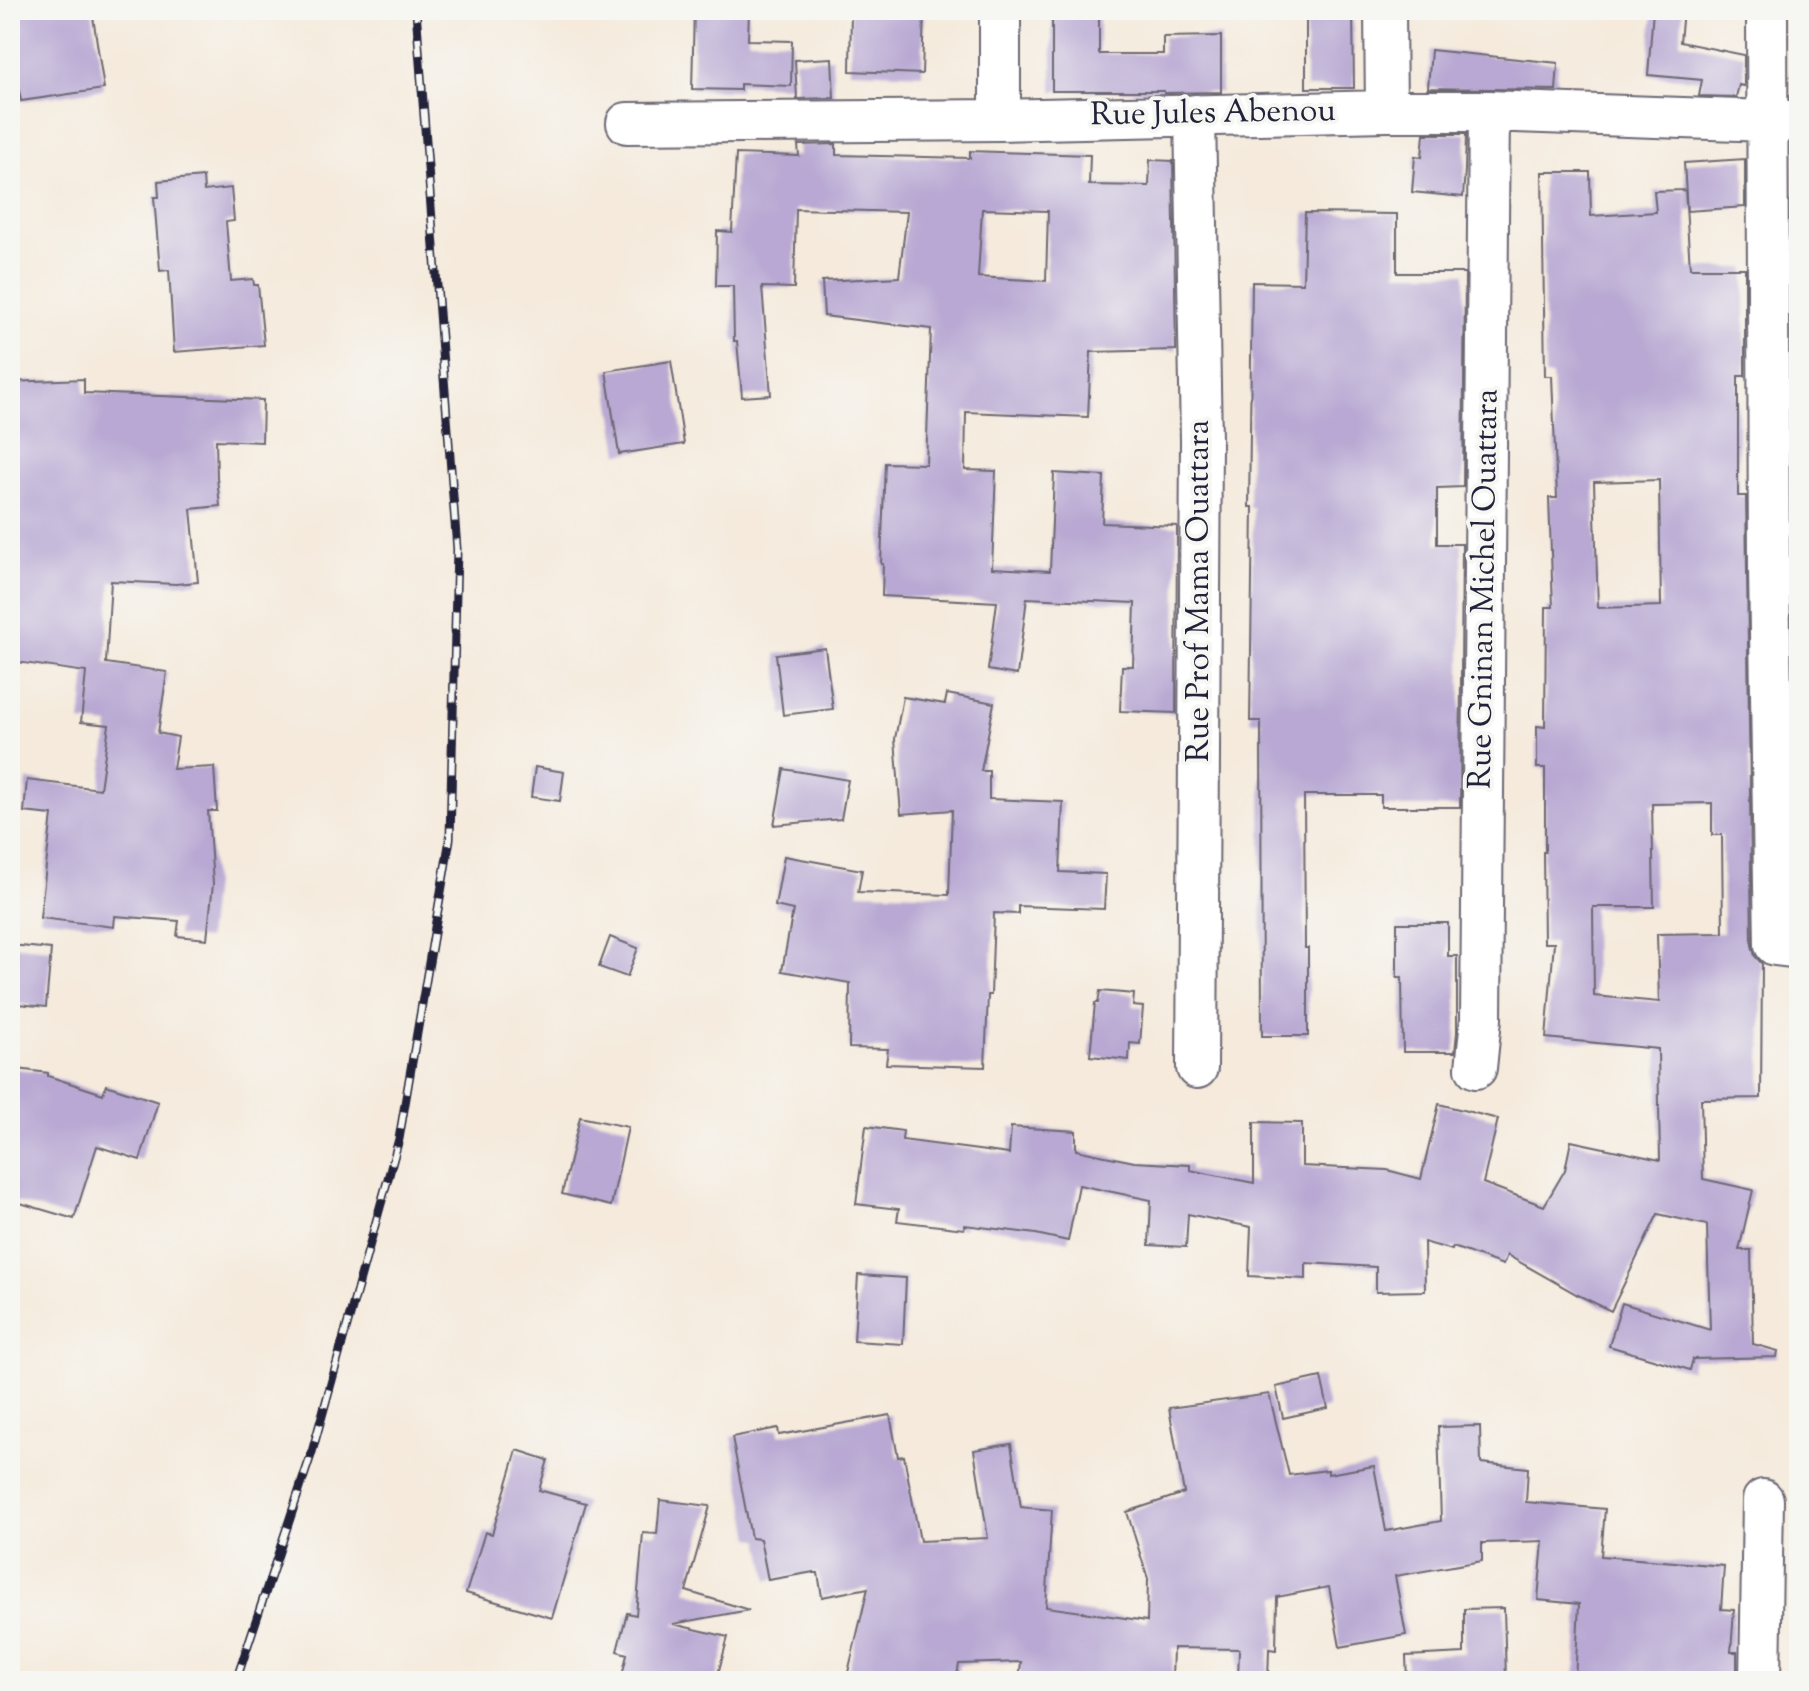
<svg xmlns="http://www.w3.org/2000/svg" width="1809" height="1691" font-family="'Sorts Mill Goudy',serif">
<rect width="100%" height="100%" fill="#f6f6f2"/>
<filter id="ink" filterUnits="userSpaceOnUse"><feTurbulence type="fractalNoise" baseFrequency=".0125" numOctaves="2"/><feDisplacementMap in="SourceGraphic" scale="16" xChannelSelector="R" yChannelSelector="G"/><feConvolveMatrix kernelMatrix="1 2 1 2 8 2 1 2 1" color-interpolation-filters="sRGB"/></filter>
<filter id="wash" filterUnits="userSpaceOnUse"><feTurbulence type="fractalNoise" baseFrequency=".006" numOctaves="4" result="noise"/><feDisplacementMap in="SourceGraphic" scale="32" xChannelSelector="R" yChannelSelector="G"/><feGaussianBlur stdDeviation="1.8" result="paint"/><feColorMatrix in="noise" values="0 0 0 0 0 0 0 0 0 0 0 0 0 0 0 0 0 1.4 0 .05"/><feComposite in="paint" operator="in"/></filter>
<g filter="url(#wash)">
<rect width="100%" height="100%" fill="#f5eadc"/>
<g id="blocks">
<path fill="#b8a8d3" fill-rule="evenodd" d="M 10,10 L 92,10 L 104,89 L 21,101 L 17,75 L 10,75 Z
M 694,10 L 749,10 L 748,40 L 792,41 L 791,86 L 740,84 L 740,90 L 692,89 Z
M 851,10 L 924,11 L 922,74 L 850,71 Z
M 1052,10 L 1099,10 L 1099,54 L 1163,54 L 1163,37 L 1221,36 L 1221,92 L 1164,93 L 1164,91 L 1052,91 Z
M 1306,10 L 1353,10 L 1354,88 L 1306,88 Z
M 1653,10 L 1683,10 L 1680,42 L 1744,55 L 1744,86 L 1739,85 L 1736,97 L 1699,96 L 1702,80 L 1648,75 Z
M 1431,50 L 1558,63 L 1556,90 L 1428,88 Z
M 832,58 L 834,98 L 797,99 L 795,60 Z
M 1424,134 L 1466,134 L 1465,170 L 1463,197 L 1412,192 L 1415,156 L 1422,157 Z
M 836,144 L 836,155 L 970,158 L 970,151 L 1090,155 L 1089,185 L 1149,186 L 1150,160 L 1173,161 L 1176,350 L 1091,352 L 1088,417 L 966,412 L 965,470 L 996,471 L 992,568 L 1050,571 L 1054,473 L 1104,476 L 1102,523 L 1177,526 L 1176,713 L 1120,711 L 1122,666 L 1133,666 L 1135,603 L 1027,598 L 1017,675 L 988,670 L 997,602 L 882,596 L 883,564 L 881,564 L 885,463 L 926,464 L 931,329 L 824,316 L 822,281 L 899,277 L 907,212 L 796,209 L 794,288 L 762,287 L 771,395 L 742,397 L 737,341 L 734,341 L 733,286 L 716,286 L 717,231 L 732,232 L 736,154 L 799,156 L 798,145 ZM 982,209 L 1048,211 L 1046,281 L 978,277 Z
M 1745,159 L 1745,207 L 1687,211 L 1684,163 Z
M 1542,172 L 1590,172 L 1591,216 L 1656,212 L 1654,191 L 1685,190 L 1690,268 L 1745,268 L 1745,376 L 1738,376 L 1738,496 L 1746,496 L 1752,945 L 1755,956 L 1762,964 L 1761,1098 L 1701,1099 L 1703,1179 L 1753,1190 L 1739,1250 L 1751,1250 L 1753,1344 L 1778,1351 L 1777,1357 L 1693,1359 L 1690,1370 L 1609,1346 L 1622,1303 L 1710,1330 L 1707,1225 L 1658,1214 L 1611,1311 L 1578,1295 L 1507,1255 L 1503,1265 L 1453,1247 L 1452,1250 L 1424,1242 L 1425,1291 L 1376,1292 L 1376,1267 L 1306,1263 L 1306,1279 L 1249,1276 L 1251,1227 L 1188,1214 L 1186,1247 L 1149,1245 L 1151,1200 L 1079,1185 L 1068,1241 L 1036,1234 L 965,1225 L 964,1229 L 897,1221 L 899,1209 L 856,1204 L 866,1126 L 903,1131 L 902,1140 L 1009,1154 L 1011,1127 L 1076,1131 L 1076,1150 L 1134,1162 L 1190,1165 L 1190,1170 L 1254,1183 L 1254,1122 L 1302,1123 L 1302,1166 L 1387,1170 L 1421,1179 L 1439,1104 L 1498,1119 L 1483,1183 L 1544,1206 L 1565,1170 L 1571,1141 L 1660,1160 L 1658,1049 L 1546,1038 L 1554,943 L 1544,943 L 1543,852 L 1545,852 L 1545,768 L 1537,768 L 1537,726 L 1545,727 L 1546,607 L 1553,607 L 1549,498 L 1557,498 L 1552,376 L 1545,376 ZM 1659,480 L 1661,606 L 1598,608 L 1594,482 ZM 1712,803 L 1712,835 L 1722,835 L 1723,933 L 1657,934 L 1659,1002 L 1594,996 L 1593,907 L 1654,907 L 1652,804 Z
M 203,177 L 204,191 L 231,188 L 234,221 L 226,222 L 231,281 L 253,279 L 254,285 L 258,285 L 264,345 L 174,352 L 169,270 L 160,271 L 154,197 L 159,197 L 158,181 Z
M 1305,213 L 1397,214 L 1397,273 L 1465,273 L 1463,487 L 1437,488 L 1437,544 L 1462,544 L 1460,807 L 1381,807 L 1381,795 L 1304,795 L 1305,948 L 1308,948 L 1308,1036 L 1262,1036 L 1261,721 L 1250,721 L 1253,507 L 1249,507 L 1252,282 L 1303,283 Z
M 671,361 L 684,444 L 619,454 L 606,371 Z
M 84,379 L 84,393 L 263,400 L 262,442 L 216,440 L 217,478 L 220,506 L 191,509 L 198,582 L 176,584 L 111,581 L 106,663 L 167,672 L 158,733 L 178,737 L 173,769 L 214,767 L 217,811 L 208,811 L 213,884 L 207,939 L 177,936 L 179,921 L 115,916 L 114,927 L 40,918 L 52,815 L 24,812 L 27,780 L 100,789 L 109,725 L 81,722 L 86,672 L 10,661 L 10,382 Z
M 825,648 L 833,709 L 783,715 L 776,654 Z
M 947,694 L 994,703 L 981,771 L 989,771 L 989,799 L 1063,802 L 1060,872 L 1106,874 L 1104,909 L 1018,906 L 1018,914 L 994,913 L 991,995 L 988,995 L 985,1067 L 886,1064 L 888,1049 L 849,1048 L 850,983 L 782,971 L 793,910 L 775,906 L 784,856 L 862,870 L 858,892 L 949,895 L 952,810 L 901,814 L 895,739 L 903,697 L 945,704 Z
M 535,767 L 564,772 L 560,801 L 531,797 Z
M 784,769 L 848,780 L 841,819 L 774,825 Z
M 1397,923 L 1448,923 L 1448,956 L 1457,956 L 1457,1032 L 1455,1052 L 1403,1052 L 1402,977 L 1397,977 Z
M 610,937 L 638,948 L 627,977 L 599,967 Z
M 10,945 L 51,949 L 46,1007 L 10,1003 Z
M 1100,991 L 1134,994 L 1133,1006 L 1143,1007 L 1140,1044 L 1130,1043 L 1129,1060 L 1090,1056 L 1095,1003 L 1098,1003 Z
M 10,1068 L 48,1073 L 48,1076 L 103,1094 L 106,1085 L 158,1102 L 140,1160 L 97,1146 L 74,1219 L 10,1200 Z
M 580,1117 L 628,1127 L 611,1206 L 562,1194 Z
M 858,1275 L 906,1278 L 903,1344 L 854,1341 Z
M 1321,1377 L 1328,1408 L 1283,1418 L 1276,1387 Z
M 1269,1394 L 1289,1475 L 1328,1470 L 1328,1474 L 1374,1466 L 1386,1531 L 1441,1521 L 1438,1427 L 1480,1426 L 1481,1463 L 1528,1468 L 1526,1502 L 1605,1509 L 1601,1556 L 1724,1566 L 1721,1609 L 1734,1610 L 1731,1652 L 1737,1652 L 1737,1681 L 1575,1681 L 1579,1604 L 1538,1600 L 1543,1541 L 1482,1543 L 1482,1561 L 1395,1576 L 1406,1635 L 1340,1647 L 1329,1587 L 1277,1597 L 1276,1650 L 1269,1649 L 1268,1681 L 1238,1681 L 1239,1649 L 1173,1648 L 1172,1681 L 1019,1681 L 1021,1662 L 959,1664 L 956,1681 L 846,1681 L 868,1588 L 822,1597 L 818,1573 L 814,1573 L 814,1572 L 768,1580 L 760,1539 L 751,1538 L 732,1437 L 778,1428 L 779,1435 L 890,1415 L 898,1457 L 904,1456 L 920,1541 L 988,1538 L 974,1450 L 1011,1444 L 1021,1507 L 1052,1510 L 1046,1607 L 1147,1621 L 1148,1579 L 1127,1512 L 1184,1493 L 1169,1408 Z
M 517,1450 L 548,1460 L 539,1490 L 586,1503 L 552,1618 L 466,1593 L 485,1532 L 492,1534 Z
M 660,1500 L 710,1506 L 686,1591 L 749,1610 L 673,1624 L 728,1637 L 716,1681 L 621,1681 L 627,1654 L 617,1651 L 627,1613 L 636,1615 L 643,1533 L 657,1534 Z
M 1504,1608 L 1506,1681 L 1407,1681 L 1406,1656 L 1464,1653 L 1464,1609 Z"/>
</g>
</g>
<g filter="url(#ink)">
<use href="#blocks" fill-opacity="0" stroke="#6c6873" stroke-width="2"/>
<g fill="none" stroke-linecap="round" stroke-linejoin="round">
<defs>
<path id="street" d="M 1000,10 L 1000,120
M 1385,10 L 1386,111
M 1767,10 L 1769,569 L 1775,945 L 1799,948
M 1195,115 L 1201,440 L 1197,1068
M 627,123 L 1000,120 L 1386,111 L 1489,111 L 1767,121 L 1799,121
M 1476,1068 L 1481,1019 L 1489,111
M 1760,1681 L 1763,1500"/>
</defs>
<use href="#street" stroke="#6c6873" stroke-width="44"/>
<use href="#street" stroke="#fff" stroke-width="40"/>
<defs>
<path id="rail" d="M 236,1681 L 312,1452 L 399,1139 L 450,839 L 457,549 L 416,10"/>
</defs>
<use href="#rail" stroke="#22223b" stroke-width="9"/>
<use href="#rail" stroke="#f6f6f2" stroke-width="6" stroke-dasharray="18" stroke-linecap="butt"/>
</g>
</g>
<g text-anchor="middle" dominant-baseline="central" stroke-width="8" stroke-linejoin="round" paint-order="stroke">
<g font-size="32" fill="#22223b" stroke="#f6f6f2">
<text transform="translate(1213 114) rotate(-1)">Rue Jules Abenou</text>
<text transform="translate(1485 589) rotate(-89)">Rue Gninan Michel Ouattara</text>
<text transform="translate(1200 591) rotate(-90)">Rue Prof Mama Ouattara</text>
</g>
</g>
<rect width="1809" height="1691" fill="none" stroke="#f6f6f2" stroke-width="40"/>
</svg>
